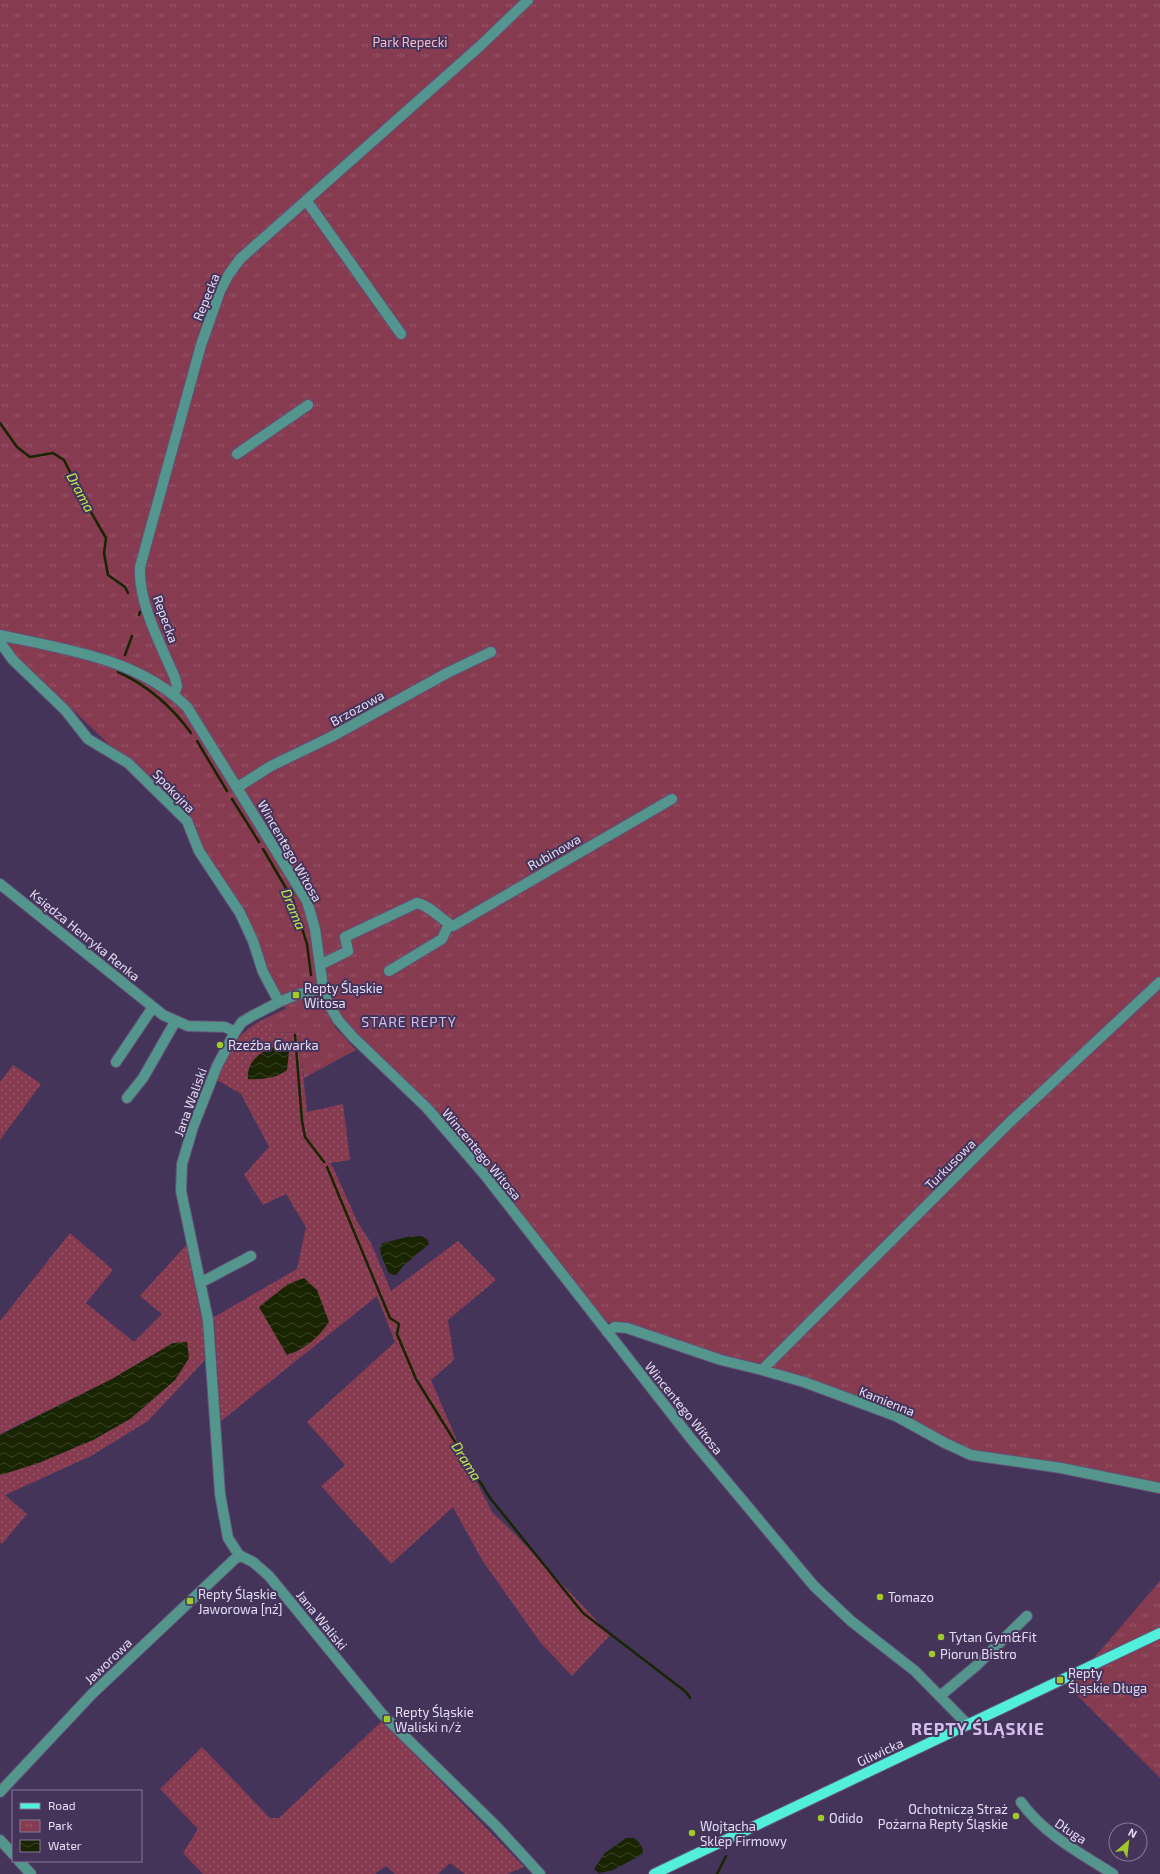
<svg xmlns="http://www.w3.org/2000/svg" width="1160" height="1874" font-family="'Exo 2',sans-serif">
<defs>
<pattern id="grass-dots" width="8" height="8" patternUnits="userSpaceOnUse"><rect width="8" height="8" fill="#873b51"/><path d="M2 2h.1M6 6h.1" fill="none" stroke="#98576b" stroke-width="1.8" stroke-linecap="round"/></pattern>
<pattern id="park-tufts" width="24" height="20" patternUnits="userSpaceOnUse"><rect width="24" height="20" fill="#873b51"/><path d="M3 7l-1-3M5 7V3M7 7l1-3M15 17l-1-3M17 17v-4M19 17l1-3" fill="none" stroke="#98576b"/></pattern>
<pattern id="water-waves" width="16" height="10" patternUnits="userSpaceOnUse"><rect width="16" height="10" fill="#192400"/><path d="M0 5q4-4 8 0t8 0" fill="none" stroke="#3a4326"/></pattern>
</defs>
<rect width="100%" height="100%" fill="#443459"/>
<path fill="url(#grass-dots)" d="M 266,1018 L 272,1032 L 299,1033 L 307,1112 L 343,1104 L 350,1160 L 330,1163 L 333,1167 L 357,1221 L 371,1243 L 391,1291 L 458,1241 L 496,1280 L 448,1320 L 454,1360 L 431,1380 L 464,1457 L 492,1512 L 515,1534 L 610,1635 L 572,1676 L 540,1642 L 482,1560 L 453,1507 L 391,1564 L 321,1486 L 345,1465 L 307,1422 L 395,1342 L 377,1296 L 221,1421 L 214,1317 L 297,1269 L 306,1227 L 286,1194 L 263,1205 L 244,1175 L 269,1147 L 241,1094 L 217,1080 C 227,1051 237,1032 266,1018 Z
M 13,1065 L 41,1084 L 0,1140 L 0,1082 Z
M 70,1233 L 113,1270 L 86,1303 L 134,1342 L 162,1314 L 140,1296 L 186,1245 L 203,1326 L 205,1360 L 148,1421 L 91,1456 L 5,1495 L 27,1514 L 2,1544 L 0,1542 L 0,1475 L 41,1462 L 93,1440 L 130,1419 L 175,1380 L 189,1358 L 173,1343 L 112,1379 L 0,1434 L 0,1321 Z
M 382,1721 L 524,1867 L 507,1874 L 465,1874 L 450,1863 L 438,1874 L 395,1874 L 386,1866 L 375,1874 L 203,1874 L 183,1853 L 198,1829 L 160,1789 L 202,1747 L 270,1818 L 279,1818 Z"/>
<path fill="url(#park-tufts)" d="M 0,0 L 1160,0 L 1160,1494 L 1118,1481 L 980,1458 L 889,1415 L 605,1321 L 539,1240 L 353,1033 L 333,1025 L 356,1050 L 304,1078 L 299,1033 L 272,1032 L 266,1018 L 287,1008 L 280,1005 L 232,902 L 188,830 L 143,777 L 73,710 L 0,645 Z
M 1160,1581 L 1160,1778 L 1069,1687 Z"/>
<path fill="#873b51" d="M 324,1026 L 329,1055 L 310,1058 L 304,1030 Z"/>
<path fill="url(#water-waves)" d="M 279,1046 L 285,1047 L 289,1052 L 287,1070 C 277,1078 261,1080 248,1079 C 246,1061 263,1049 279,1046 Z
M 421,1236 L 427,1239 L 429,1244 L 404,1265 L 396,1275 L 389,1274 L 381,1255 L 380,1248 L 383,1243 L 407,1237 Z
M 304,1278 L 317,1290 L 329,1322 C 319,1337 304,1350 287,1355 L 259,1307 L 288,1284 Z
M 187,1342 L 189,1358 L 175,1380 L 130,1419 L 93,1440 L 36,1464 L 0,1475 L 0,1435 L 112,1379 L 173,1343 Z
M 626,1838 L 634,1838 C 640,1843 643,1846 643,1854 L 613,1870 L 599,1873 L 594,1869 L 605,1853 Z"/>
<g fill="none" stroke-linecap="round" stroke-linejoin="round">
<path stroke="#192400" stroke-width="2.5" d="M 0,423 L 17,447 L 30,457 L 53,453 L 64,460 L 85,502 L 106,538 L 104,553 L 108,575 L 125,587 L 128,593
M 139,615 L 140,612
M 125,655 L 132,636
M 118,672 C 149,686 172,707 191,733
M 197,741 L 227,791
M 232,799 L 259,842
M 263,849 L 293,900 L 307,944 L 311,975
M 295,1035 L 302,1121 L 305,1137 L 324,1162
M 327,1167 L 390,1318 L 399,1324 L 397,1334 L 416,1379 L 490,1498 L 583,1613 L 686,1692 L 690,1698
M 717,1874 L 726,1856"/>
<defs>
<path id="minor" d="M 306,200 L 401,334
M 237,454 L 308,405
M 0,635 C 66,650 137,658 187,707 L 307,901 L 315,929 L 323,988 L 327,1001 L 338,1020 L 353,1037 L 427,1108 L 484,1174 L 692,1440 L 814,1586 L 851,1621 L 915,1671 L 968,1725
M 0,636 L 2,645 L 13,660 L 65,710 L 88,739 L 128,763 L 187,821 L 199,851 L 240,913 L 253,941 L 263,972 L 279,1002
M 174,695 L 177,686 L 175,678 C 161,645 138,603 140,567 L 201,345 L 220,291 L 229,274 L 240,259 L 480,46 L 528,0
M 239,790 L 241,785 L 271,766 L 331,737 L 449,672 L 491,652
M 0,884 L 163,1015 L 188,1026 L 225,1027 L 235,1032
M 320,965 L 348,951 L 345,937 L 417,903 C 431,906 440,919 453,926 L 672,799
M 389,971 L 442,939 L 449,924
M 323,988 L 296,995 L 279,1002 L 252,1016 L 242,1022 L 235,1032 L 217,1066 L 193,1127 L 182,1164 L 181,1191 L 208,1320 L 220,1494 L 228,1538 L 239,1555 L 253,1562 L 269,1576 L 382,1714 L 496,1826 L 540,1874
M 116,1062 L 153,1007
M 127,1098 L 143,1078 L 175,1022
M 200,1283 L 251,1256
M 607,1332 L 615,1327 L 627,1328 L 721,1360 L 762,1370 L 804,1382 L 896,1416 L 945,1443 L 971,1455 L 1061,1468 L 1160,1488
M 762,1370 L 1011,1121 L 1160,982
M 940,1696 L 976,1666 L 1027,1616
M 0,1792 L 92,1694 L 239,1555
M 1021,1802 C 1044,1834 1080,1853 1113,1874
M 0,1840 L 13,1854
M 19,1861 L 31,1874"/>
<path id="major" d="M 654,1874 L 1160,1633"/>
</defs>
<use href="#minor" stroke="#615275" stroke-width="12"/>
<use href="#major" stroke="#615275" stroke-width="12"/>
<use href="#minor" stroke="#54968d" stroke-width="10"/>
<use href="#major" stroke="#53efdd" stroke-width="10"/>
</g>
<g fill="#a0c92c" stroke="#443459" stroke-width="1.5">
<rect x="292" y="991" width="8" height="8" rx="2"/>
<circle cx="220" cy="1045" r="4"/>
<circle cx="880" cy="1597" r="4"/>
<rect x="186" y="1597" width="8" height="8" rx="2"/>
<circle cx="941" cy="1637" r="4"/>
<circle cx="932" cy="1654" r="4"/>
<rect x="1056" y="1676" width="8" height="8" rx="2"/>
<rect x="383" y="1715" width="8" height="8" rx="2"/>
<circle cx="1016" cy="1816" r="4"/>
<circle cx="821" cy="1818" r="4"/>
<circle cx="692" cy="1833" r="4"/>
</g>
<g text-anchor="middle" dominant-baseline="central" stroke-width="4" stroke-linejoin="round" paint-order="stroke">
<g font-size="13" fill="#fbbdcb" stroke="#443459">
<text x="410" y="42">Park Repecki</text>
</g>
<g font-size="13" fill="#e7ddf5" stroke="#443459">
<text transform="translate(206 297) rotate(-68)">Repecka</text>
<text transform="translate(166 619) rotate(70)">Repecka</text>
<text transform="translate(357 708) rotate(-29)">Brzozowa</text>
<text transform="translate(174 791) rotate(46)">Spokojna</text>
<text transform="translate(290 851) rotate(60)">Wincentego Witosa</text>
<text transform="translate(554 852) rotate(-30)">Rubinowa</text>
<text transform="translate(85 935) rotate(39)">Księdza Henryka Renka</text>
<text transform="translate(190 1102) rotate(-70)">Jana Waliski</text>
<text transform="translate(482 1154) rotate(50)">Wincentego Witosa</text>
<text transform="translate(950 1164) rotate(-45)">Turkusowa</text>
<text transform="translate(887 1401) rotate(22)">Kamienna</text>
<text transform="translate(684 1408) rotate(51)">Wincentego Witosa</text>
<text transform="translate(322 1620) rotate(51)">Jana Waliski</text>
<text transform="translate(108 1661) rotate(-44)">Jaworowa</text>
<text transform="translate(880 1752) rotate(-25)">Gliwicka</text>
<text transform="translate(1071 1831) rotate(34)">Długa</text>
</g>
<g font-size="13" fill="#e7ddf5" stroke="#443459" text-anchor="start">
<text x="304" y="988">Repty Śląskie<tspan x="304" dy="15">Witosa</tspan></text>
<text x="228" y="1045">Rzeźba Gwarka</text>
<text x="198" y="1594">Repty Śląskie<tspan x="198" dy="15">Jaworowa [nż]</tspan></text>
<text x="888" y="1597">Tomazo</text>
<text x="949" y="1637">Tytan Gym&amp;Fit</text>
<text x="940" y="1654">Piorun Bistro</text>
<text x="1068" y="1673">Repty<tspan x="1068" dy="15">Śląskie Długa</tspan></text>
<text x="395" y="1712">Repty Śląskie<tspan x="395" dy="15">Waliski n/ż</tspan></text>
<text x="1008" y="1809" text-anchor="end">Ochotnicza Straż<tspan x="1008" dy="15">Pożarna Repty Śląskie</tspan></text>
<text x="829" y="1818">Odido</text>
<text x="700" y="1826">Wojtacha<tspan x="700" dy="15">Sklep Firmowy</tspan></text>
</g>
<g font-size="14" font-style="italic" fill="#c1ed52" stroke="#443459">
<text transform="translate(81 492) rotate(62)">Drama</text>
<text transform="translate(294 909) rotate(68)">Drama</text>
<text transform="translate(467 1461) rotate(58)">Drama</text>
</g>
<g font-size="14" letter-spacing="1" fill="#d1beec" stroke="#443459">
<text x="409" y="1021">STARE REPTY</text>
</g>
<g font-size="17" font-weight="bold" letter-spacing="1" fill="#d1beec" stroke="#443459">
<text x="978" y="1728">REPTY ŚLĄSKIE</text>
</g>
</g>
<rect x="12" y="1790" width="130" height="72" fill="#443459" stroke="#857897"/>
<rect x="20" y="1803" width="20" height="6" fill="#53efdd" stroke="#857897"/>
<text x="48" y="1810" font-size="12" fill="#e7ddf5">Road</text>
<rect x="20" y="1820" width="20" height="12" fill="url(#park-tufts)" stroke="#857897"/>
<text x="48" y="1830" font-size="12" fill="#e7ddf5">Park</text>
<rect x="20" y="1840" width="20" height="12" fill="url(#water-waves)" stroke="#857897"/>
<text x="48" y="1850" font-size="12" fill="#e7ddf5">Water</text>
<g transform="translate(1128 1842) rotate(28)"><circle r="19" fill="#443459" stroke="#857897"/>
<path d="M0-3L7 15L0 10L-7 15Z" fill="#a0c92c"/>
<text y="-6" font-size="11" font-weight="bold" text-anchor="middle" fill="#e7ddf5">N</text>
</g>
</svg>
